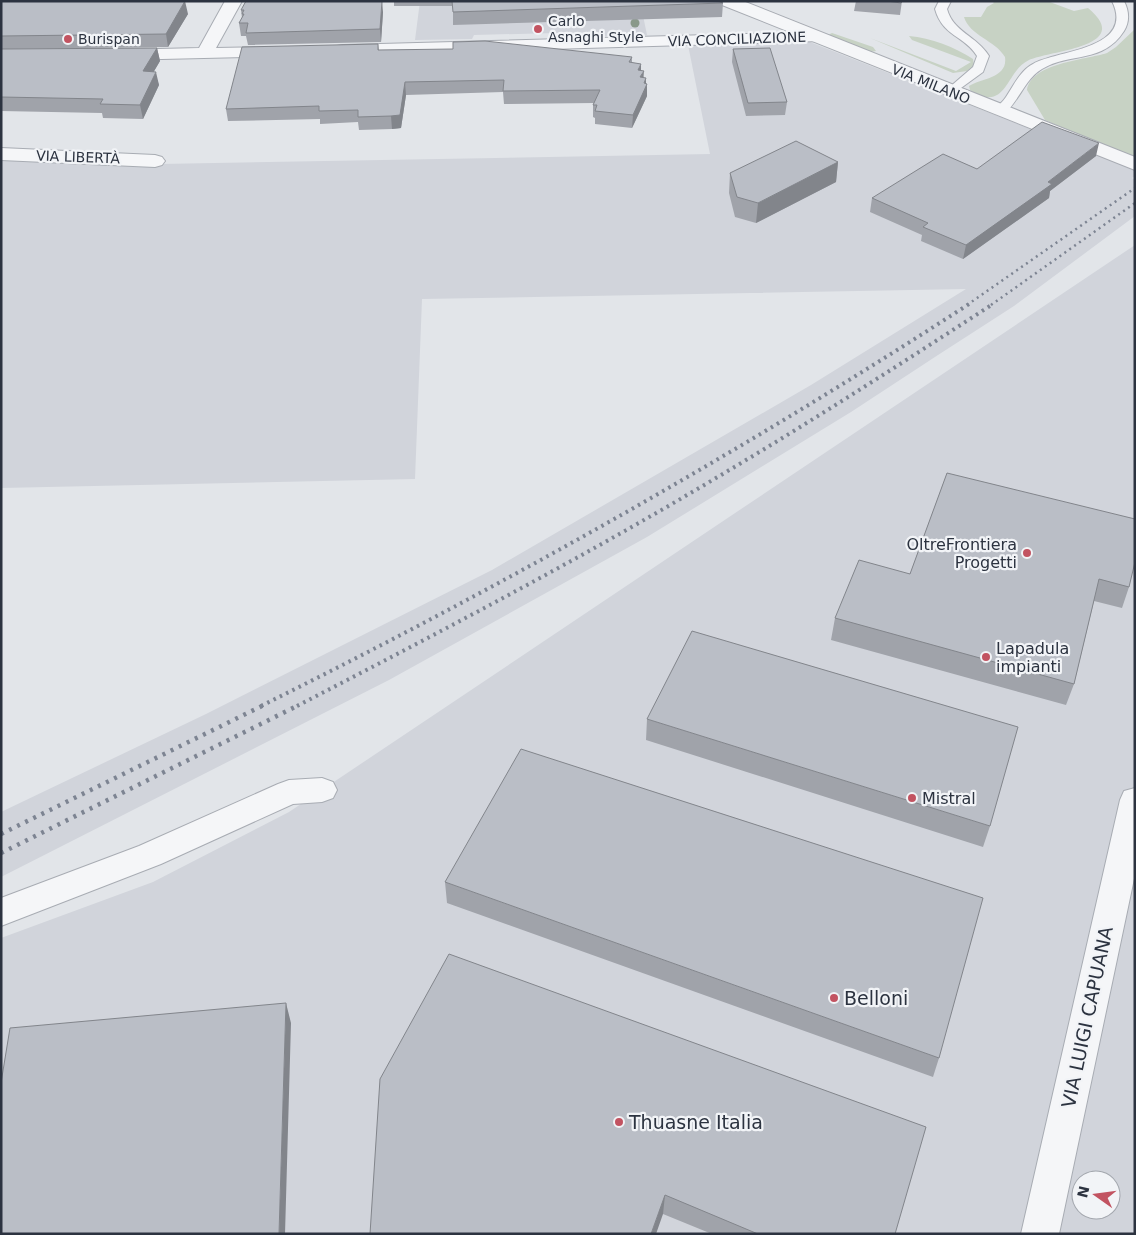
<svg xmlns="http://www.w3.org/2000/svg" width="1136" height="1235" font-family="'DejaVu Sans',sans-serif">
<rect width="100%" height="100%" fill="#e2e5e9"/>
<path fill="#d1d4db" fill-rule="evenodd" d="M 420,1 L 640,1 L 647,35 L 601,36 L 595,32 L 474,35 L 472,39 L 415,40 Z
M 810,42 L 1135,170 L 1135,176 L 1132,178 L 1135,180 L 1135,216 L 1014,306 L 938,355 L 851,412 L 647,537 L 389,680 L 1,877 L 1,812 L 206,714 L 492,570 L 811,385 L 966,289 L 422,299 L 415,479 L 1,488 L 1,157 L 160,164 L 710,154 L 688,45 Z
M 1135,245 L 1135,1234 L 1,1234 L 1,938 L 153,882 L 289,812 ZM 1081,1180 L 1111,1180 L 1111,1210 L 1081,1210 Z"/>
<path fill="#c7d2c4" d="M 992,1 L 1047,1 L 1074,11 L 1088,8 C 1135,47 1051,50 1029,60 C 1005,71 1007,114 970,90 L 969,86 C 982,78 1008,78 1005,57 C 995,40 970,36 964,17 L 981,17 L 987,7 L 994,3 Z
M 1135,29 L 1135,159 L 1045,120 L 1027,90 C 1031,63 1085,60 1107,53 L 1116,47 Z
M 832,33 L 873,47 L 876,51 L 870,52 L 828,35 Z
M 909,36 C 931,38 955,47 973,59 L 974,65 L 967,71 L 953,73 L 870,38 L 956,71 L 971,62 L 912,40 Z"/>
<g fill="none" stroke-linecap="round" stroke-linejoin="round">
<defs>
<path id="service" d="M 939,1 L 951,1 L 947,9 C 953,32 977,36 989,56 L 983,72 L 950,96 L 944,92 L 973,67 L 977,56 C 964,35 943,37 935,9 Z
M 1112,1 L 1124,1 C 1129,11 1130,21 1124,31 C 1103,64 1070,52 1042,69 C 1025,79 1019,101 1004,114 L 996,114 L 994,111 C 997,106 1003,102 1006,97 C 1014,85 1020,71 1033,64 C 1056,50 1136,50 1112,1 Z"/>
<path id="minor" d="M 225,1 L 242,1 L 216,48 L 277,47 L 283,48 L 286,52 L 283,56 L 120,60 L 114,59 L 111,55 L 114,51 L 120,50 L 199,48 Z
M 814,32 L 820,33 L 823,37 L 820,41 L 343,55 L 337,54 L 334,50 L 337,46 L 343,45 Z
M 1,148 L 155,155 L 162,157 L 165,161 L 162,165 L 155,167 L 1,160 Z
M 322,778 L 333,782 L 337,790 L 333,798 L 322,802 L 293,804 L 161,864 L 1,926 L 1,898 L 139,846 L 278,784 L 289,780 Z
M 1135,788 L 1135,874 L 1059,1234 L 1021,1234 L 1120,800 L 1124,791 Z"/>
<path id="tertiary" d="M 720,1 L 743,1 L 1135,157 L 1135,170 L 722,5 Z"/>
</defs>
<use href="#service" stroke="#a8acb3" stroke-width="2"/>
<use href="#minor" stroke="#a8acb3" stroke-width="2"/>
<use href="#tertiary" stroke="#a8acb3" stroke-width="2"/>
<use href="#service" fill="#f5f6f8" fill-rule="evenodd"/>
<use href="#minor" fill="#f5f6f8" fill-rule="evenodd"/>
<use href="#tertiary" fill="#f5f6f8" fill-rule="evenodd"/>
<path stroke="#7d8492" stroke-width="2.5" stroke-dasharray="2 4" stroke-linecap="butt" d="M 967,305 L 1135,188
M 991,305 L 1135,203"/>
<path stroke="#7d8492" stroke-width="4" stroke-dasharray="2.5 4.5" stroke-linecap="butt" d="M 261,706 C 505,585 741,452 969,304
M 297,706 C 442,631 586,556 726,472 C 817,418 905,361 993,304"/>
<path stroke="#7d8492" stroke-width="4.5" stroke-dasharray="3 6" stroke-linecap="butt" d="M 1,834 L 264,705
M 1,853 L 299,705"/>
</g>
<circle fill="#899989" cx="635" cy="23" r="4.5"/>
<path fill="#a0a3aa" d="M 1,1 L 188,14 L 168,47 L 1,49 Z
M 394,1 L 718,1 L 723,3 L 722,17 L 453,25 L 453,6 L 394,6 Z
M 856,1 L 902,1 L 900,15 L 854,11 Z
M 241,10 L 383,12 L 381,42 L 248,45 L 246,36 L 241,36 L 239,23 L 242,18 Z
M 378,44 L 379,50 L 632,57 L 632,63 L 641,70 L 646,84 L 647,84 L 647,96 L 632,128 L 595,124 L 595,118 L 593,117 L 593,105 L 594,103 L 504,104 L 503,92 L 406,95 L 401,128 L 392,129 L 359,130 L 358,122 L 320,124 L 320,119 L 228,121 L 226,109 Z
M 157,48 L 160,61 L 154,71 L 159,85 L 143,119 L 103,118 L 102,113 L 1,111 L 1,49 Z
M 733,49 L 787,102 L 785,115 L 746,116 L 732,62 Z
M 1096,156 L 1050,191 L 1049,198 L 963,259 L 921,241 L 922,235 L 870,212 L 872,198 L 977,169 Z
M 838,162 L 836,182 L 756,223 L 735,217 L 729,193 L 730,173 Z
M 947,473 L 1129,587 L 1122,608 L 1094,601 L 1074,684 L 1066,705 L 831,640 L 835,618 L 910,574 Z
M 647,719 L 990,826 L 983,847 L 646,740 Z
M 445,882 L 939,1058 L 933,1077 L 447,903 Z
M 380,1079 L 895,1234 L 712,1234 L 663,1214 Z"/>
<path fill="#82858b" d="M 185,1 L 188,14 L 168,47 L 166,34 Z
M 382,1 L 383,12 L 381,42 L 380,29 Z
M 157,48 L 160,61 L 146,85 L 143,71 Z
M 641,64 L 641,76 L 644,71 L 643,83 L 638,70 Z
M 156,72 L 159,85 L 143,119 L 140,105 Z
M 646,78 L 646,87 L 647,84 L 647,96 L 632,128 L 633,115 Z
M 405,82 L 406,95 L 401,128 L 392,129 L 391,116 Z
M 1099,143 L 1096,156 L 1050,191 L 1049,198 L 963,259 L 966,245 Z
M 838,162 L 836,182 L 756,223 L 758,203 Z
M 286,1003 L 291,1023 L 285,1234 L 279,1234 Z
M 665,1195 L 663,1214 L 656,1234 L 651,1234 Z"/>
<path fill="#babec6" stroke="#82858b" d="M 1,1 L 185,1 L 166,34 L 1,36 Z
M 246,1 L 382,1 L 380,29 L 246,33 L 248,23 L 239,23 L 244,14 L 242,14 L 244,10 L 241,10 Z
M 452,1 L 718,1 L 723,3 L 453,12 Z
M 887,1 L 902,1 L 901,3 Z
M 485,41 L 632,57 L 629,62 L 641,64 L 638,70 L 644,71 L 640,77 L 646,78 L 644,83 L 647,84 L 633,115 L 595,111 L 597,105 L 593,105 L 600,90 L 503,91 L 504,80 L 405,82 L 400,115 L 391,116 L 358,117 L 358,110 L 319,111 L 319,106 L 226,109 L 242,47 L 378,44 L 378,50 L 453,49 L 453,42 Z
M 157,48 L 143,71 L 156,72 L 140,105 L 100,104 L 103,99 L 1,97 L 1,49 Z
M 770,48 L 787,102 L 748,103 L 733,49 Z
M 1042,122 L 1099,143 L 1048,182 L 1052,184 L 966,245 L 923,227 L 928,223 L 872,198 L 943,154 L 977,169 Z
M 796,141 L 838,162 L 758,203 L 737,197 L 730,173 Z
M 947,473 L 1135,519 L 1135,562 L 1129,587 L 1099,579 L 1074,684 L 835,618 L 859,560 L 910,574 Z
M 692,631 L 1018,727 L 990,826 L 647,719 Z
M 521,749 L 983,898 L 939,1058 L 445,882 Z
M 449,954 L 926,1127 L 895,1234 L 758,1234 L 665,1195 L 651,1234 L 370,1234 L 380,1079 Z
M 286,1003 L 279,1234 L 1,1234 L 1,1083 L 10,1028 Z"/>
<g fill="#c25361" stroke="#f2f4f7" stroke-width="2">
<circle cx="538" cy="29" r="5"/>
<circle cx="68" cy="39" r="5"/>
<circle cx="1027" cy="553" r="5"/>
<circle cx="986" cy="657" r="5"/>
<circle cx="912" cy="798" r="5"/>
<circle cx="834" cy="998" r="5"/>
<circle cx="619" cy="1122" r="5"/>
</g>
<g text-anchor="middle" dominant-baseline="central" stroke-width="4.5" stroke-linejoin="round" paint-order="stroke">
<g font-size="14" fill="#2c3340" stroke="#f2f4f7" text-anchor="start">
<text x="548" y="21">Carlo<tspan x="548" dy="16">Asnaghi Style</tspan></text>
<text x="78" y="39">Burispan</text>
</g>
<g font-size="14" fill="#2c3340" stroke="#f2f4f7">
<text transform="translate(737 39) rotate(-2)">VIA CONCILIAZIONE</text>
<text transform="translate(931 84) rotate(22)">VIA MILANO</text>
<text transform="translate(78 157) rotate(2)">VIA LIBERTÀ</text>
</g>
<g font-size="16" fill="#2c3340" stroke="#f2f4f7" text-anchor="start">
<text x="1017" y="544" text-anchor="end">OltreFrontiera<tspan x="1017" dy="18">Progetti</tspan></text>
<text x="996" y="648">Lapadula<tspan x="996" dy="18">impianti</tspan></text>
<text x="922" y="798">Mistral</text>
</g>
<g font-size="19" fill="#2c3340" stroke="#f2f4f7" text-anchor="start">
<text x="844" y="998">Belloni</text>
<text x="629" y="1122">Thuasne Italia</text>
</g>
<g font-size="19" fill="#2c3340" stroke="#f2f4f7">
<text transform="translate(1087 1017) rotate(-78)">VIA LUIGI CAPUANA</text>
</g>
</g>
<rect width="1136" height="1235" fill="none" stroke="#2c3340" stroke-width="5"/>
<g transform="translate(1096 1195) rotate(284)"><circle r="24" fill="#f2f4f7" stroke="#a3a7ae"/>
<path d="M0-4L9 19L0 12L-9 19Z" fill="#c25361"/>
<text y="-8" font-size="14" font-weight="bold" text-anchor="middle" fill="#2c3340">N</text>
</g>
</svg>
